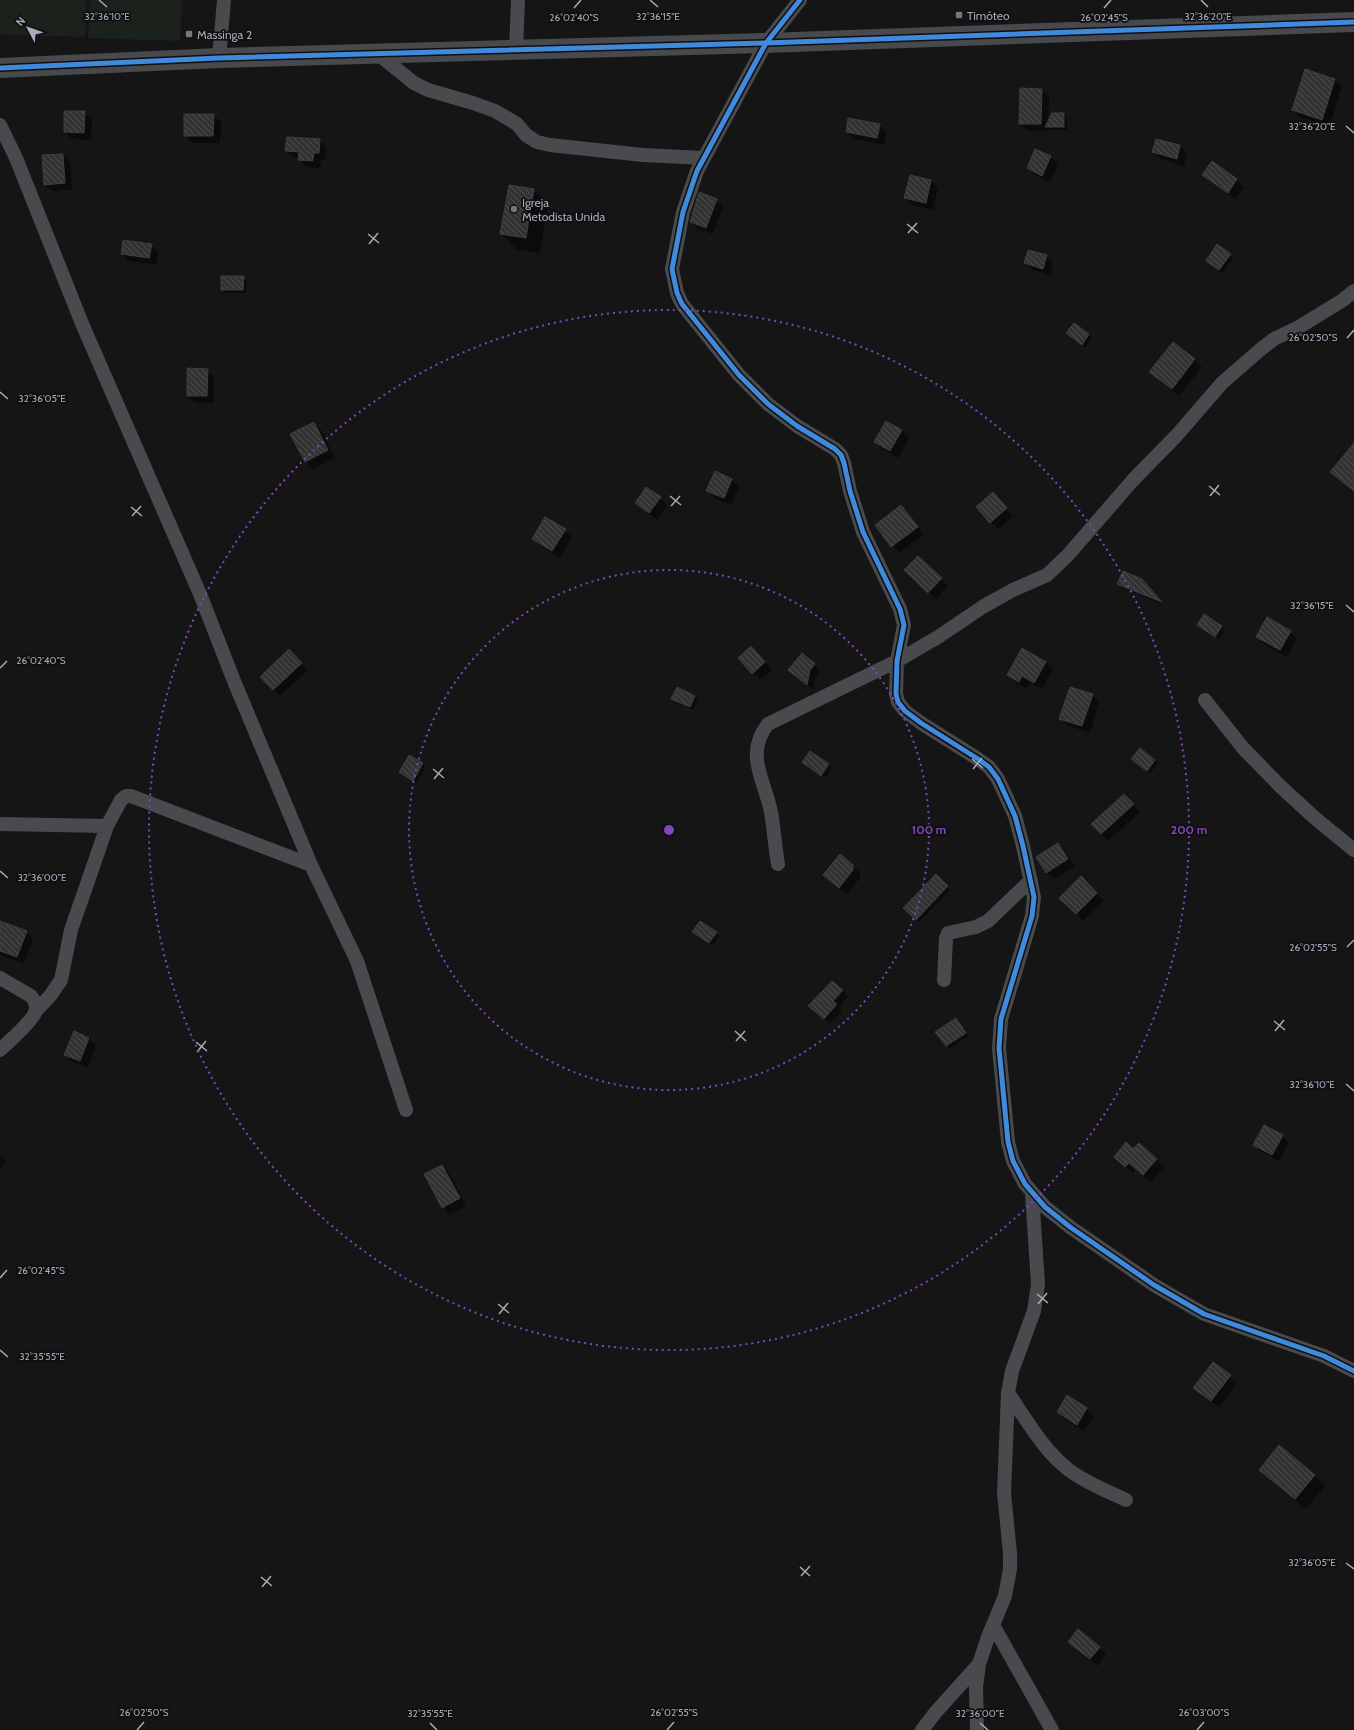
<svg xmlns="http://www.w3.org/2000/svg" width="1354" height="1730" font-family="Cabin,sans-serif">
<defs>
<pattern id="building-back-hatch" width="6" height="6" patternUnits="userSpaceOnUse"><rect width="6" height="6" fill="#333334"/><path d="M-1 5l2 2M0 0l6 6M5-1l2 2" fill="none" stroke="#4e4e4f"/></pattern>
</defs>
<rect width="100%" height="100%" fill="#151515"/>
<path fill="#1b221c" d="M 0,0 L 86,0 L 85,37 L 0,35 Z
M 90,0 L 182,0 L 180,41 L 88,38 Z"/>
<path fill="#0007" d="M 1334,80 L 1342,87 L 1329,127 L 1300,117 L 1293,110 Z
M 1041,90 L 1049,97 L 1048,124 L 1064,114 L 1067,117 L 1067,130 L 1050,130 L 1048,128 L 1048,131 L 1027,131 L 1020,123 Z
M 84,112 L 92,119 L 91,140 L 72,139 L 65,132 Z
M 213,115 L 221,122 L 220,143 L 192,143 L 185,135 Z
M 879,125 L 886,132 L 884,145 L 854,139 L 847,132 Z
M 319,140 L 327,148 L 325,160 L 321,160 L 320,168 L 306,167 L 299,158 L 294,158 L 286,151 Z
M 1180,146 L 1187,153 L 1184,166 L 1161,159 L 1154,152 Z
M 1036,150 L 1051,157 L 1058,164 L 1050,182 L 1035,175 L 1028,168 Z
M 63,155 L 70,162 L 72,190 L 52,191 L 45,184 Z
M 1212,163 L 1237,180 L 1244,187 L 1235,199 L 1211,182 L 1204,175 Z
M 910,176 L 931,181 L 938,188 L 933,210 L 912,205 L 905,198 Z
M 533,190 L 548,205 L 540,253 L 516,249 L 502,234 Z
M 716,200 L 723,207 L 713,234 L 698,229 L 691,222 Z
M 151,245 L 158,252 L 156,265 L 129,261 L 122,253 Z
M 1230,255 L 1233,258 L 1222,273 L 1210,264 Z
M 1046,256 L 1053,263 L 1050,275 L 1033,270 L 1026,263 Z
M 243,277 L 247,281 L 246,293 L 225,293 L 222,289 Z
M 1074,324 L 1092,338 L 1085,347 L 1070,336 Z
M 1194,359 L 1202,367 L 1179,396 L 1151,372 Z
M 207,370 L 214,377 L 214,403 L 195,403 L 188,396 Z
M 886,422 L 902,431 L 909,438 L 898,458 L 882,449 L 875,442 Z
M 314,423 L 321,430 L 335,458 L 313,469 L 306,462 Z
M 731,480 L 739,487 L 731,505 L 715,498 L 708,491 Z
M 660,498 L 667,505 L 657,520 L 636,503 Z
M 1000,501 L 1013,516 L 998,530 L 978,507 Z
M 901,506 L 924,535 L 899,553 L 876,525 Z
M 565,530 L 572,537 L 559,558 L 540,546 L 533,539 Z
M 912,577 L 941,579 L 948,586 L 936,599 Z
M 1119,583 L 1145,583 L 1162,604 L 1122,587 Z
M 1221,626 L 1225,630 L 1219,639 L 1202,628 Z
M 1290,632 L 1297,639 L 1287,657 L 1264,644 L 1257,637 Z
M 289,651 L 308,670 L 280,696 L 261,677 Z
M 758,654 L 772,670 L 760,680 L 739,658 Z
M 1046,662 L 1053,670 L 1042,689 L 1030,683 L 1026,688 L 1015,682 L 1008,675 Z
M 814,665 L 820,671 L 816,677 L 813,690 L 790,670 Z
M 1092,695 L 1099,702 L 1090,733 L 1068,726 L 1060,719 Z
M 695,697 L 698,700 L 693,710 L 676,702 L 673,699 Z
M 410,756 L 426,767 L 416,784 L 400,772 Z
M 1155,760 L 1158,764 L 1150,773 L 1136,762 Z
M 803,762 L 828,765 L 832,768 L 825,778 Z
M 1132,802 L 1140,812 L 1108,841 L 1101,834 Z
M 1058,844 L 1065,851 L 1075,866 L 1054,879 L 1047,872 Z
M 853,866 L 860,873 L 860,878 L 847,894 L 824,875 Z
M 936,876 L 950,890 L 919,922 L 904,908 Z
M 1081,878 L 1104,901 L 1083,921 L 1061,898 Z
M 0,924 L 26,932 L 33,939 L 24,964 L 0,955 Z
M 693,932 L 716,932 L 719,936 L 713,946 Z
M 842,990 L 848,996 L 839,1008 L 842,1011 L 830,1024 L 816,1012 Z
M 959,1022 L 968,1036 L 950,1049 L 937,1032 Z
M 74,1033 L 89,1038 L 96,1046 L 88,1068 L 73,1062 L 65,1055 Z
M 1282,1136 L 1289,1143 L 1279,1161 L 1262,1152 L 1255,1145 Z
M 1139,1144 L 1164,1167 L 1151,1182 L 1136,1169 L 1133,1173 L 1122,1164 Z
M 0,1154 L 6,1160 L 0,1170 Z
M 442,1166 L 449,1173 L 466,1206 L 450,1214 L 443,1207 Z
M 1213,1363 L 1237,1383 L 1219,1408 L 1195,1387 Z
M 1068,1397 L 1087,1409 L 1094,1416 L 1084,1431 L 1065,1419 L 1058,1412 Z
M 1260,1470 L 1314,1475 L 1325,1486 L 1306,1509 Z
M 1069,1642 L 1099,1647 L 1106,1654 L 1098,1666 Z"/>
<path fill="url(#building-back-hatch)" stroke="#3d3e41" d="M 1305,69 L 1335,79 L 1322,120 L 1292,110 Z
M 1020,88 L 1042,89 L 1041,124 L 1019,124 Z
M 64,111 L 85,111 L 84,133 L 64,132 Z
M 1052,113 L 1064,113 L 1064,127 L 1045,127 Z
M 184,114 L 214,114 L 213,136 L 184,136 Z
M 848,118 L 880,124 L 877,138 L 846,132 Z
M 287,137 L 320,139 L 319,153 L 314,153 L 313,161 L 298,160 L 299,152 L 285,151 Z
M 1156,139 L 1180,145 L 1177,159 L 1152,152 Z
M 1035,149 L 1051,156 L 1042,176 L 1027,168 Z
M 63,154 L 65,183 L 44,185 L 42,155 Z
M 1212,161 L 1237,179 L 1228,193 L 1202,175 Z
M 910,175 L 931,180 L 926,203 L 904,198 Z
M 509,185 L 534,189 L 526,238 L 500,234 Z
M 699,192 L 717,199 L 706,228 L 690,222 Z
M 123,240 L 152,244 L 149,258 L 121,254 Z
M 1217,244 L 1231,254 L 1219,270 L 1206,261 Z
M 1028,250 L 1047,255 L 1043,269 L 1024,263 Z
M 221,276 L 244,276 L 243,290 L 221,290 Z
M 1074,323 L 1089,334 L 1082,345 L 1066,333 Z
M 1173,342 L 1195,359 L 1172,389 L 1149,372 Z
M 187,368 L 208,369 L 207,396 L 187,396 Z
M 886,421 L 902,430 L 890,451 L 874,442 Z
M 314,422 L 328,450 L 305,462 L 290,434 Z
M 1354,443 L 1354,491 L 1330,472 Z
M 715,471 L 732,479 L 724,498 L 706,491 Z
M 646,487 L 661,497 L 649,513 L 635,503 Z
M 993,492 L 1007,508 L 990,523 L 976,507 Z
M 901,505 L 918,527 L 891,547 L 875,525 Z
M 545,517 L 566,529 L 552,551 L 532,539 Z
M 918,556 L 942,578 L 928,593 L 904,570 Z
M 1123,571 L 1142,579 L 1162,602 L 1117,584 Z
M 1204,614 L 1222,626 L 1215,637 L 1197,625 Z
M 1267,617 L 1291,631 L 1280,650 L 1256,637 Z
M 751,646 L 765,662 L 752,674 L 738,658 Z
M 1022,648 L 1046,662 L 1034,683 L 1022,676 L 1019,682 L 1007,675 Z
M 289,649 L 302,663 L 273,690 L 260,677 Z
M 802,653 L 815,664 L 810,670 L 807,685 L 788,670 Z
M 677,687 L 695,696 L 690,707 L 671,699 Z
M 1070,687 L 1093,694 L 1082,726 L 1059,719 Z
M 1140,748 L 1155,760 L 1147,771 L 1131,759 Z
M 810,751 L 829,764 L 821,776 L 802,762 Z
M 409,755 L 423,763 L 413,781 L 399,772 Z
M 1124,794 L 1134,804 L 1101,834 L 1091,824 Z
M 1058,843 L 1068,859 L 1046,873 L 1036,857 Z
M 840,854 L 853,865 L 853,870 L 839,888 L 823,875 Z
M 936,874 L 948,886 L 916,920 L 903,908 Z
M 1081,876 L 1097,893 L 1076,914 L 1059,898 Z
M 0,921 L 27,931 L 17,957 L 0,951 Z
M 700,921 L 717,932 L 709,943 L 692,932 Z
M 832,981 L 843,990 L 833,1001 L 837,1004 L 824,1019 L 808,1006 Z
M 956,1018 L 966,1033 L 946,1046 L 935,1032 Z
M 74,1031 L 89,1038 L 80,1061 L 64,1055 Z
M 1264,1125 L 1283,1135 L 1272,1155 L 1253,1145 Z
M 1126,1142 L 1133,1149 L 1139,1143 L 1157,1159 L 1143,1175 L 1129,1163 L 1125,1167 L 1114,1157 Z
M 442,1165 L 460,1198 L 442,1208 L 424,1174 Z
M 1213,1362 L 1231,1375 L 1211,1401 L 1193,1388 Z
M 1067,1395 L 1087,1408 L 1077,1425 L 1057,1412 Z
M 1279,1445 L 1315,1475 L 1295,1499 L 1259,1470 Z
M 1078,1629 L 1100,1647 L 1090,1659 L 1068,1642 Z"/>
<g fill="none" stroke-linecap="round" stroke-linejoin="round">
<path stroke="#494a4e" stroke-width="14" d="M 800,0 L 766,43 L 697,171 L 683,212 L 672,269 L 677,293 L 682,304 L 739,375 L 768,404 L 797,426 L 835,449 L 841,455 L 844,463 L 850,491 L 863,532 L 900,609 L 904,625 L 897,661 L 896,694 L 898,702 L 905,711 L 921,723 L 978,759 L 989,767 L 998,779 L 1015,816 L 1023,846 L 1034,897 L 1032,916 L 1001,1019 L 999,1048 L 1008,1142 L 1013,1161 L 1025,1184 L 1045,1207 L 1070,1227 L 1154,1285 L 1204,1314 L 1324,1356 L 1354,1371
M 516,50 L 518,0
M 378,54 L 414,83 L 428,90 L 473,103 L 495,111 L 517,124 L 526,135 L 537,142 L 550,145 L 643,155 L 703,158
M 219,58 L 224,0
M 0,125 L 16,158 L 83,326 L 200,594 L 234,681 L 311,865 L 357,961 L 406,1110
M 1205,700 L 1243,748 L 1281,787 L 1316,819 L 1354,850
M 0,824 L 107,826
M 778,864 C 775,847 774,830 771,812 C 765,781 744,754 768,724 L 897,661 L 938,637 L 984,606 L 1015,589 L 1047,575 L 1068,555 L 1133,480 L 1177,435 L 1222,383 L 1261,349 L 1274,339 L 1299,327 L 1343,300 L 1354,291
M 0,978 L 31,996 C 35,1001 38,1007 35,1013 C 28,1026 10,1040 0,1050
M 944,980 L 946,938 L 948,933 L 976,927 L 988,921 L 1031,880
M 35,1012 L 50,996 L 61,980 L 71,930 L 88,881 L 107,826 L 121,800 L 126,796 L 131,796 L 311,865
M 1008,1393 C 1026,1419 1043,1450 1069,1470 C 1086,1483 1107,1491 1126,1500
M 993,1625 L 1052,1730
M 922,1730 L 935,1713 L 979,1664
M 977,1730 L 976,1687 L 979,1664 L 988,1637 L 1005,1596 L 1010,1569 L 1010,1553 L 1004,1493 L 1008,1393 L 1012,1371 L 1034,1311 L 1038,1284 L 1032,1194"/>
<path stroke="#48494d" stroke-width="20" d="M 0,68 L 219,58 L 766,43 L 1354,22"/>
<defs>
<path id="cycleway" d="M 800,0 L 766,43 L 697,171 L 683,212 L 672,269 L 677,293 L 682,304 L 739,375 L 768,404 L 797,426 L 835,449 L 841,455 L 844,463 L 850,491 L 863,532 L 900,609 L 904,625 L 897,661 L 896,694 L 898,702 L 905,711 L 921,723 L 978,759 L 989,767 L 998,779 L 1015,816 L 1023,846 L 1034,897 L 1032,916 L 1001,1019 L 999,1048 L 1008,1142 L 1013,1161 L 1025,1184 L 1045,1207 L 1070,1227 L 1154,1285 L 1204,1314 L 1324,1356 L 1354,1371
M 0,68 L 219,58 L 766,43 L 1354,22"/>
</defs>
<use href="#cycleway" stroke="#0f0f11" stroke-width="8"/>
<use href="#cycleway" stroke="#408adc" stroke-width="5"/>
</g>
<path fill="none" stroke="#a5abb7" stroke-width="1.5" d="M 99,0 L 107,7M 650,0 L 658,7M 1201,0 L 1208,7M 574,8 L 581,0M 1104,8 L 1111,0M 1346,126 L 1354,133M 907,224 L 918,233M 908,233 L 917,223M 368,234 L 379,243M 369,244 L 378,233M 1347,338 L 1354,330M 0,392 L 8,399M 1209,486 L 1220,495M 670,496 L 681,505M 1210,496 L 1219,485M 671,506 L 680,496M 131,507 L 142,516M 132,516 L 141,506M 1346,605 L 1354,612M 0,668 L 7,661M 972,759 L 983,768M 433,769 L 444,778M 973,769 L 982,758M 434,779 L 443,768M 0,871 L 8,878M 1347,947 L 1354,940M 1274,1021 L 1285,1030M 735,1031 L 746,1041M 1275,1031 L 1284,1020M 736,1041 L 745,1031M 196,1042 L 207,1051M 197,1052 L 206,1041M 1346,1084 L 1354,1091M 0,1278 L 7,1270M 1037,1294 L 1048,1303M 498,1304 L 509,1313M 1038,1304 L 1047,1293M 499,1314 L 508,1303M 0,1350 L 8,1357M 1346,1563 L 1354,1569M 800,1567 L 810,1576M 801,1576 L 810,1566M 261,1577 L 272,1586M 262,1587 L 271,1576M 430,1723 L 437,1730M 980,1723 L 988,1730M 137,1730 L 144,1722M 667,1730 L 674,1722M 1197,1730 L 1204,1722"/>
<g fill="none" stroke="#8345bd" stroke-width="2" stroke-dasharray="2 4">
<circle cx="669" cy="830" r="260"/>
<circle cx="669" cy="830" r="520"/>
</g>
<g fill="#73767e" stroke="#0f0f11" stroke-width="1.5">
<rect x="955" y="11" width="8" height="8" rx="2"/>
<rect x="185" y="30" width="8" height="8" rx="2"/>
<circle cx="514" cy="209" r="4"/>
</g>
<g text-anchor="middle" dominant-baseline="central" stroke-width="3.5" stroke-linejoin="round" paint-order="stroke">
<g font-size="12" fill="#a5abb7" stroke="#0f0f11" text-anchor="start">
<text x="967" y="15">Timóteo</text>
<text x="197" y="34">Massinga 2</text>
<text x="522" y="202">Igreja<tspan x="522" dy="14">Metodista Unida</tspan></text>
</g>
</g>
<g font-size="10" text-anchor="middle" fill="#a5abb7" stroke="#0f0f11" stroke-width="3.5" stroke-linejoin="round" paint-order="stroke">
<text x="107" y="20">32°36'10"E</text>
<text x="658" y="20">32°36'15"E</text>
<text x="1208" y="20">32°36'20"E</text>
<text x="574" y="21">26°02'40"S</text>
<text x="1104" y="21">26°02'45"S</text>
<text x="1312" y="130">32°36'20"E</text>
<text x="1313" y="341">26°02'50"S</text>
<text x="42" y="402">32°36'05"E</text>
<text x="1312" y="609">32°36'15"E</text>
<text x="41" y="664">26°02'40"S</text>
<text x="42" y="881">32°36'00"E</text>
<text x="1313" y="951">26°02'55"S</text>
<text x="1312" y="1088">32°36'10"E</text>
<text x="41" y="1274">26°02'45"S</text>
<text x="42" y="1360">32°35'55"E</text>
<text x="1312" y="1566">32°36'05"E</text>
<text x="144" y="1716">26°02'50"S</text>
<text x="674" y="1716">26°02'55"S</text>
<text x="1204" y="1716">26°03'00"S</text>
<text x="430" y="1717">32°35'55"E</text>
<text x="980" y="1717">32°36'00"E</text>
</g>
<circle cx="669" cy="830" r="6" fill="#8345bd" stroke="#0f0f11" stroke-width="2"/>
<g font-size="12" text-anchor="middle" font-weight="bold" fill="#8345bd" stroke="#0f0f11" stroke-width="3.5" stroke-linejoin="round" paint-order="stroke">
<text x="929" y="834">100 m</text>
<text x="1189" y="834">200 m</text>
</g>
<g transform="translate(28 28) rotate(311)" stroke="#0f0f11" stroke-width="3" paint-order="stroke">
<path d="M0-3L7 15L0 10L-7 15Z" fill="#a5abb7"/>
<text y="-6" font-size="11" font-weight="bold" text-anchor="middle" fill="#a5abb7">N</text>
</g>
</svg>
